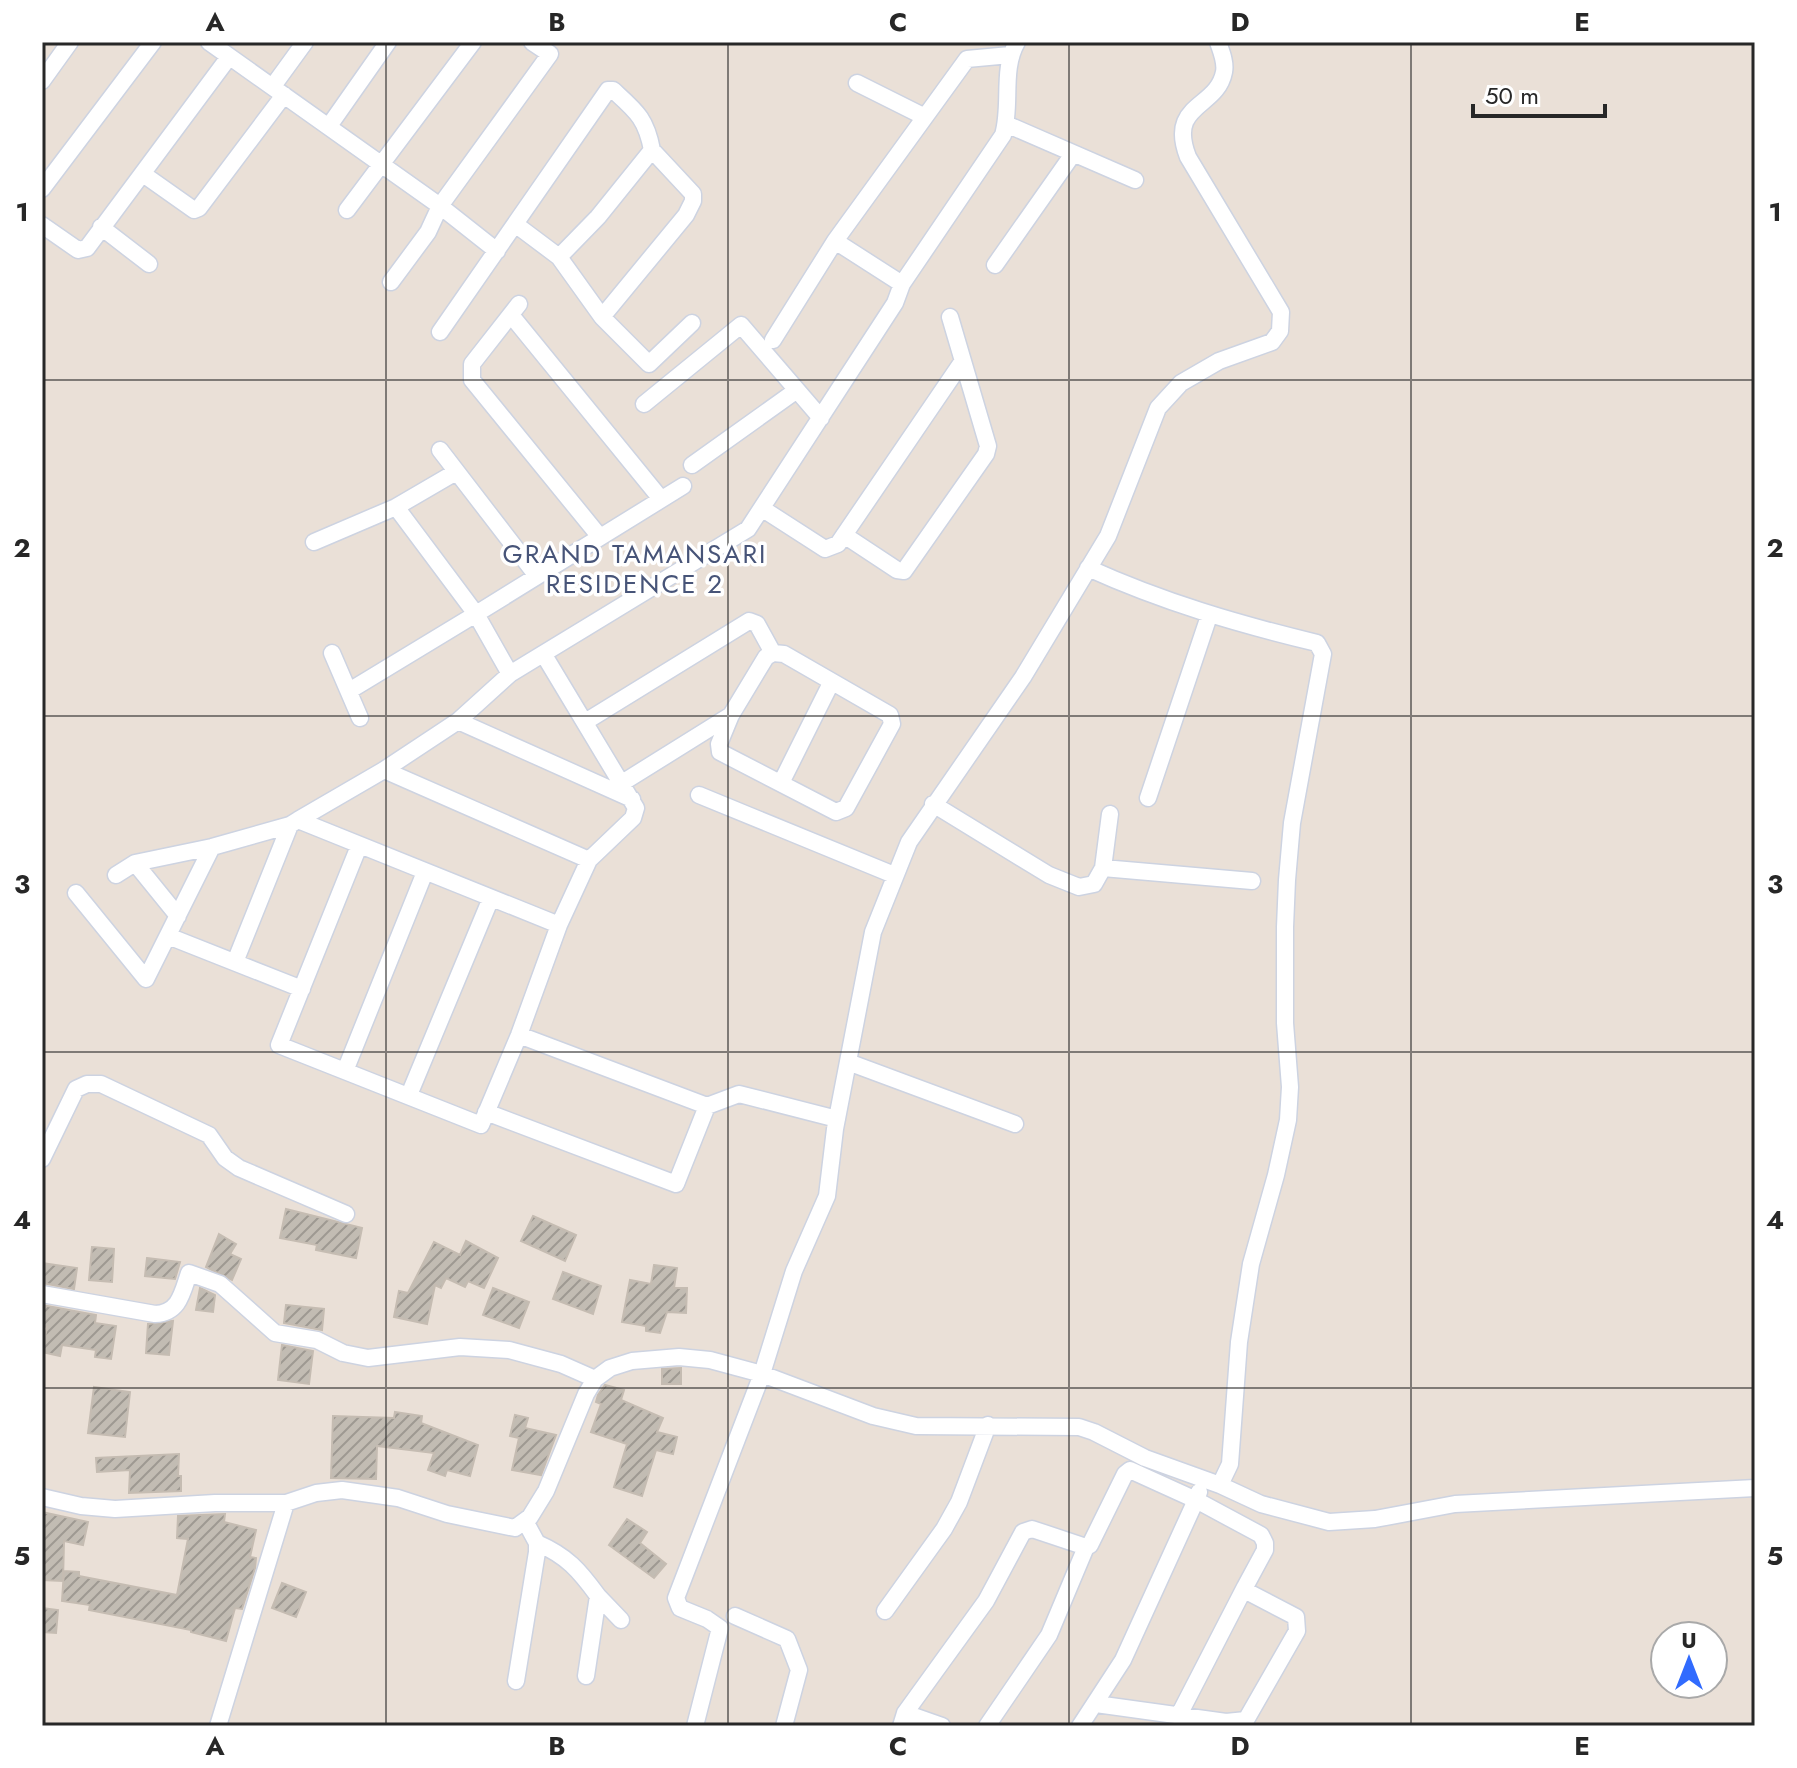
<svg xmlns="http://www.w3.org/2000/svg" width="1797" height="1768" font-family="Jost,sans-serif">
<defs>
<pattern id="building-hatch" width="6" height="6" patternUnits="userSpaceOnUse" patternTransform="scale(2)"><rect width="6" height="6" fill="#c2bcb3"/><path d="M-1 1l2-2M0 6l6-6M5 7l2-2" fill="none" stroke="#9e9992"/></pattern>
</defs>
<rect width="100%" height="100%" fill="#eae0d7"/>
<path fill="url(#building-hatch)" stroke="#c5bcb2" stroke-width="2" d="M 286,1209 L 362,1228 L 356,1258 L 316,1250 L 317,1245 L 280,1238 Z
M 533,1216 L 576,1235 L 565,1261 L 521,1241 Z
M 219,1234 L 236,1244 L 230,1254 L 241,1259 L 232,1280 L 206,1267 Z
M 466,1241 L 498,1258 L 484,1288 L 468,1281 L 465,1287 L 446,1278 L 441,1288 L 435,1285 L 427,1324 L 394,1317 L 399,1291 L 408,1293 L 434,1242 L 460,1255 Z
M 92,1247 L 114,1249 L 112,1282 L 89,1280 Z
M 147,1258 L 180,1262 L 175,1279 L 145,1276 Z
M 42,1263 L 77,1268 L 74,1289 L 42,1283 Z
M 654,1265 L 677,1268 L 674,1288 L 687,1288 L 686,1313 L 667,1312 L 660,1333 L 646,1331 L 646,1326 L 622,1322 L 630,1280 L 651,1284 Z
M 563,1272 L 601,1286 L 593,1314 L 553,1299 Z
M 200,1288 L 215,1295 L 213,1312 L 196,1310 Z
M 493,1288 L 529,1302 L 519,1328 L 483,1315 Z
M 42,1305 L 96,1315 L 95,1323 L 116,1326 L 111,1359 L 95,1357 L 96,1350 L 62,1345 L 60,1356 L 42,1352 L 47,1327 L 42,1326 Z
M 286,1305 L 324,1309 L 322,1330 L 284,1323 Z
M 173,1321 L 169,1355 L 146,1353 L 148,1324 Z
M 282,1345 L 313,1351 L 309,1384 L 278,1380 Z
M 681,1368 L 681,1384 L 662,1384 L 662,1369 Z
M 605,1385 L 624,1390 L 621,1400 L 663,1418 L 657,1432 L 677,1437 L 673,1454 L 656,1450 L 642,1496 L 614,1487 L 627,1444 L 591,1432 L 601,1404 L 596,1402 L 598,1395 Z
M 94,1387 L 130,1392 L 125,1437 L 88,1433 Z
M 395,1412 L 422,1416 L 421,1423 L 478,1445 L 470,1476 L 447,1470 L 445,1476 L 428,1470 L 434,1453 L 377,1446 L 376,1479 L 331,1478 L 333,1416 L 394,1418 Z
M 515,1415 L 528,1418 L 525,1428 L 556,1435 L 541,1475 L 512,1470 L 519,1438 L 510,1436 Z
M 179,1454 L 178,1476 L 181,1476 L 181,1491 L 129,1493 L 130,1470 L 97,1472 L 96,1458 Z
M 42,1512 L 88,1522 L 83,1545 L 64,1541 L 63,1581 L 42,1580 Z
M 225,1514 L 224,1522 L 256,1530 L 250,1557 L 256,1558 L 255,1568 L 242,1609 L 235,1608 L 226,1641 L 191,1632 L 191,1630 L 89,1610 L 90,1605 L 62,1601 L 64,1571 L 79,1572 L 79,1576 L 177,1595 L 188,1539 L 177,1538 L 178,1516 Z
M 627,1519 L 647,1532 L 640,1543 L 666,1564 L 654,1578 L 609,1545 Z
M 282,1583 L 306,1592 L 296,1617 L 272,1608 Z
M 42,1608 L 58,1610 L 56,1633 L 42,1632 Z"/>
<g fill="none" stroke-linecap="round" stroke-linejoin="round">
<defs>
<path id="minor" d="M 209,42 L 440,206 L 497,251
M 42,81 L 70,42
M 857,83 L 925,117
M 273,86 L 305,42
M 1006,124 L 1135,180
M 329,126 L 388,42
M 143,174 L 194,210 L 199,208 L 284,95
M 42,189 L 153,42
M 347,210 L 473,42
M 515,224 L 559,257 L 602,317 L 686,215 L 693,201 L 693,194 L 652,150
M 42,225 L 78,250 L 87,248 L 229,57
M 101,227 L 149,264
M 835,241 L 902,284
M 995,265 L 1073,154
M 391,282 L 428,232 L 440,206 L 550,54 L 532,42
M 519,304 L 472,364 L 472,380 L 600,537
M 511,315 L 661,499
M 602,317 L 649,364 L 692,323
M 440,332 L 608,90 L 613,90 C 636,111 646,118 652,150 L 598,217 L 559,257
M 773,340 L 835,241 L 967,59 L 1010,55
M 644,404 L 741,325 L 821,418
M 440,450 L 537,576
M 692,465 L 797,390
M 456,472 L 396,507 L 476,614 L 683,486
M 763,509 L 825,549 L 838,544 L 962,362
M 844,535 L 897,570 L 904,571 L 986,454 L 988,446 L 950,317
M 314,542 L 396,507
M 1088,568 C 1163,602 1238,624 1317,643 L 1323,654 L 1292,823 L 1287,880 L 1285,927 L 1285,1023 L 1290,1087 L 1288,1120 L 1276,1175 L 1251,1264 L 1239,1342 L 1230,1464 L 1220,1485
M 332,653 L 360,718
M 349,691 L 476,614 L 510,674
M 458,721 L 632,799
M 585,722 L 749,621 L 757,624 L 773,653
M 384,770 L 589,860
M 622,783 L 731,715 L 766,657 L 773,653 L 784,654 L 890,715 L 892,724 L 846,808 L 836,812 L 720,752 L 719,744 L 731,715
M 781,783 L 831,683
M 699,795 L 894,875
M 1148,798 L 1209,616
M 933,804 L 1049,875 L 1079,887 L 1094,884 L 1103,868 L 1252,881
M 359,846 L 279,1045 L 481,1125 L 519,1035 L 559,925 L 589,860 L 633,818 L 636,808 L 544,655
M 135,863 L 178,916
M 1103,868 L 1110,814
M 116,875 L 135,863 L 212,847 L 290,825 L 298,820
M 76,893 L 146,979 L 212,847
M 559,925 L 298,820 L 384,770 L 458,721 L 510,674 L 748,529 L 895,303 L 902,284 L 1003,135 C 1012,105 1001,70 1017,42
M 168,936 L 302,989
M 235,962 L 290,825
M 519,1035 L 707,1106 L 739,1094 L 837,1119
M 848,1062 L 1015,1124
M 345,1071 L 425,872
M 409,1095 L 491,898
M 486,1112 L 676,1184 L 707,1106
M 42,1159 L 76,1089 L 87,1084 L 101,1084 L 209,1135 L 225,1158 L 239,1168 L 346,1214
M 42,1294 L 155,1314 C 179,1313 182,1294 189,1273 L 220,1284 L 275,1333 L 317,1340 L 343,1353 L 368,1358 L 460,1347 L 509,1350 L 561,1364 L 595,1379
M 42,1497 L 81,1506 L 115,1509 L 215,1503 L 286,1503 L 316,1493 L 342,1490 L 398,1498 L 447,1514 L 515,1528 L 530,1517 L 546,1491 L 586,1394 L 595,1379 L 610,1368 L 632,1361 L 679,1357 L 710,1360 L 762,1374 L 873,1416 L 916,1426 L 1079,1427 L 1094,1432 L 1145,1458 L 1220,1485 L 1261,1504 L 1329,1522 L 1375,1519 L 1455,1504 L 1755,1488
M 537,1543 C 567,1556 579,1570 598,1596 L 586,1676
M 598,1596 L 621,1620
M 885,1611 L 944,1529 L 959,1502 L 988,1425
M 735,1616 L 787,1639 L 799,1670 L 784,1726
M 516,1681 L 537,1552 L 537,1543 L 525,1521
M 905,1713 L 942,1726
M 1179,1715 L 1245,1587
M 218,1726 L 286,1503
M 695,1726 L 720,1628 L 707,1619 L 680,1608 L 676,1598 L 762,1374 L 794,1271 L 827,1196 L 835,1129 L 873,932 L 909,842 L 1023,677 L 1108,536 L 1158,408 L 1181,383 L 1219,361 L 1272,342 L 1280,331 L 1281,312 L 1188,157 C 1167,103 1217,109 1224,72 C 1226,62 1221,51 1218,42
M 901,1726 L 905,1713 L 986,1601 L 1023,1532 L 1032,1529 L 1086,1547 L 1090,1545 L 1125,1474 L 1130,1470 L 1196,1500 L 1199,1492
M 987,1726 L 1049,1635 L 1086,1547
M 1080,1726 L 1123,1660 L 1196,1500 L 1261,1535 L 1265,1543 L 1265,1550 L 1245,1587 L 1248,1592 L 1296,1617 L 1297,1631 L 1246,1720 L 1226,1722 L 1096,1704"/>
</defs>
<use href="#minor" stroke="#cdd3e1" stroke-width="19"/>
<use href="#minor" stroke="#fff" stroke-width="16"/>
</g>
<path fill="none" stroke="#272727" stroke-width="2" stroke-opacity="0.55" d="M 386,42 L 386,1726M 728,42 L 728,1726M 1069,42 L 1069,1726M 1411,42 L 1411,1726M 42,380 L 1755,380M 42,716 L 1755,716M 42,1052 L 1755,1052M 42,1388 L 1755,1388"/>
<g text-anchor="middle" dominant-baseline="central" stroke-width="7" stroke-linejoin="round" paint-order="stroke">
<g font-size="26" letter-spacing="2" fill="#475478" stroke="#fff">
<text x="635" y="554">GRAND TAMANSARI<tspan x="635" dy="30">RESIDENCE 2</tspan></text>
</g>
</g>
<rect width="1797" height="1768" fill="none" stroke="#ffffff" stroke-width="88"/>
<g transform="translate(1689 1660)"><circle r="38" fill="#ffffff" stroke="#a9a9a9" stroke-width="2"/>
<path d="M0-6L14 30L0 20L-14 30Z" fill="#316bfe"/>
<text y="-12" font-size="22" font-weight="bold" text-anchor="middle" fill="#272727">U</text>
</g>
<path d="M1473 104v12h132v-12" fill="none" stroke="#272727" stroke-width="4"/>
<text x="1485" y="104" font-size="24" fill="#272727" stroke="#ffffff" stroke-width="6" paint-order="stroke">50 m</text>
<rect x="44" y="44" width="1709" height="1680" fill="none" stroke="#272727" stroke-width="3"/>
<g font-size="26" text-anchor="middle" font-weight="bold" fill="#272727">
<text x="215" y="31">A</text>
<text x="557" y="31">B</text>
<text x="898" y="31">C</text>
<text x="1240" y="31">D</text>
<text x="1582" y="31">E</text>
<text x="22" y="221">1</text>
<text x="1775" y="221">1</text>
<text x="22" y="557">2</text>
<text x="1775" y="557">2</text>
<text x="22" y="893">3</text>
<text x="1775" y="893">3</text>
<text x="22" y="1229">4</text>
<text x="1775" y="1229">4</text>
<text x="22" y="1565">5</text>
<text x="1775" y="1565">5</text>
<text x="215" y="1755">A</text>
<text x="557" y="1755">B</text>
<text x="898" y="1755">C</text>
<text x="1240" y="1755">D</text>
<text x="1582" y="1755">E</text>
</g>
</svg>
